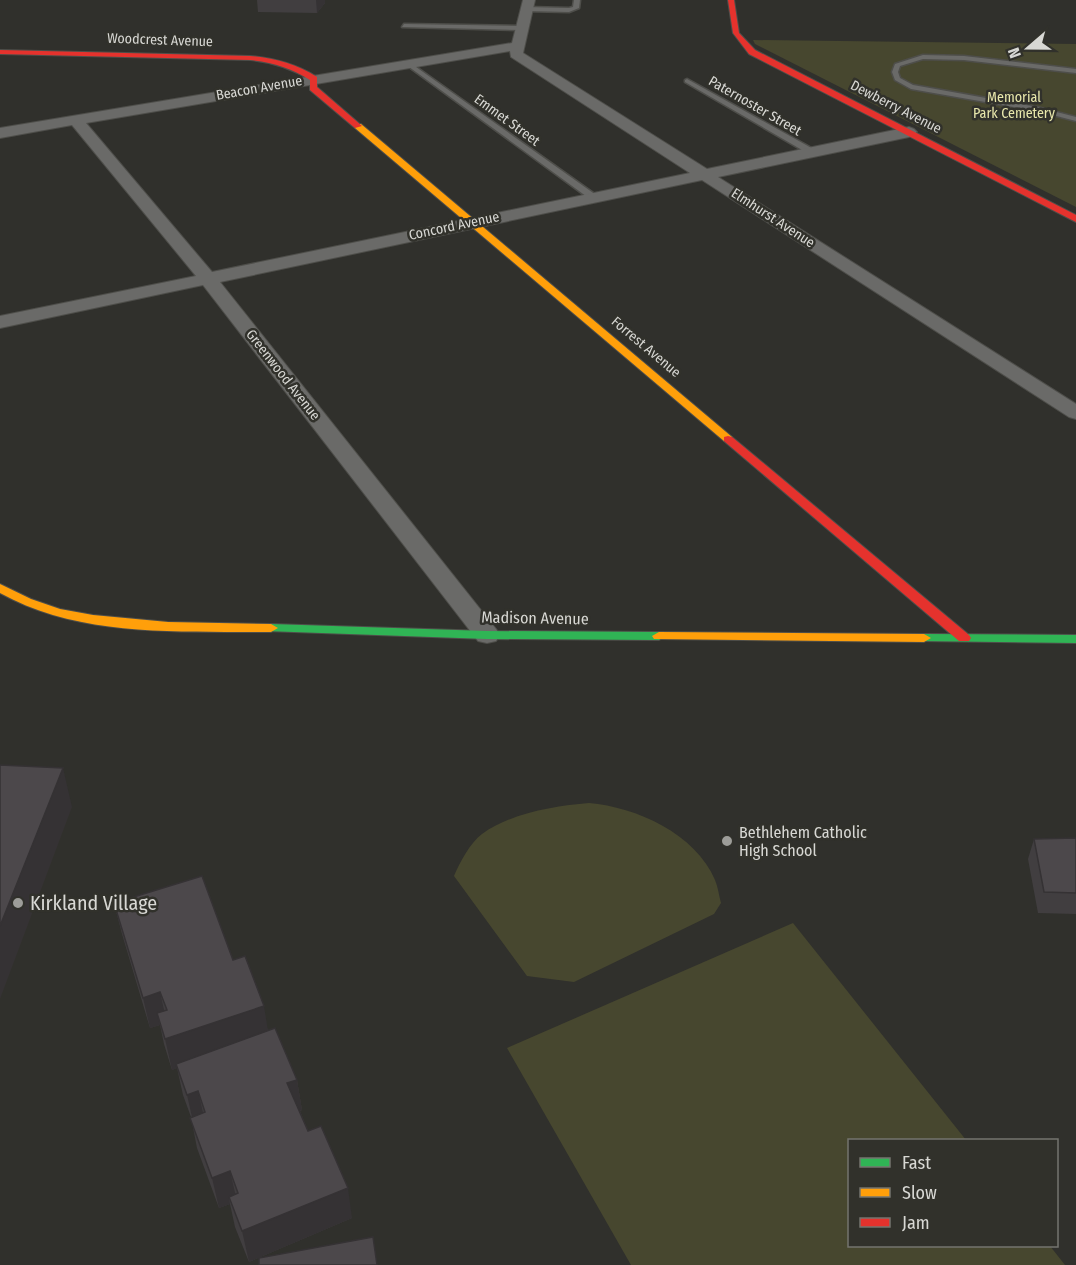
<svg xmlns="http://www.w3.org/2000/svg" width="1076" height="1265" font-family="'Fira Sans Condensed',sans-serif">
<rect width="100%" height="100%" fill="#30302c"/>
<path fill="#47472f" d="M 753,40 L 1076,44 L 1076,207 L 755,44 Z
M 589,803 C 636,807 696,834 715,880 C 718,887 719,896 721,903 L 714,914 L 574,982 L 527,976 L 454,876 C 460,862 470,843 482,834 C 511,813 554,806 589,803 Z
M 793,923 L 966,1140 L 850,1140 L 850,1246 L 1050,1246 L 1065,1265 L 631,1265 L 507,1048 Z"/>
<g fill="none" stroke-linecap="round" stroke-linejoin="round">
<defs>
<path id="lane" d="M 574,0 L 580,0 L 579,8 L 569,12 L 526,11 L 523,9 L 526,7 L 569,8 L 573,7 Z
M 404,24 L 521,26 L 524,28 L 521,30 L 402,27 Z
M 923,55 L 964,56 L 1076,69 L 1076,73 L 964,60 L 923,59 L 900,66 L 898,72 L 900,78 L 913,85 L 1037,107 L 1076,117 L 1076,121 L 1037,111 L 911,89 L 895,80 L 892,72 L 895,64 Z
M 405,62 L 409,62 L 596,195 L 596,199 L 590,199 L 405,64 Z
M 687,79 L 815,150 L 816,152 L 809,154 L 685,82 L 685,80 Z"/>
<path id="street" d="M 523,0 L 535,0 L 523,53 L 707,169 L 909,127 L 914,129 L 917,132 L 909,137 L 718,177 L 1076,404 L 1076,419 L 1069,417 L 702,180 L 220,282 L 496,629 L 500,635 L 496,641 L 487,643 L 478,641 L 203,285 L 0,328 L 0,316 L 196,276 L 72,125 L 0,138 L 0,128 L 512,43 ZM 510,51 L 511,57 L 690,173 L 212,272 L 86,123 Z"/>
<path id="fast" d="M 271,624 L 487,631 L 659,632 L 666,636 L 659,640 L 487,639 L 266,631 L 264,628 Z
M 924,634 L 1076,635 L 1076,643 L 919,641 L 917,638 Z"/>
<path id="slow" d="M 355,124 L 361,124 L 732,437 L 732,441 L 724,441 L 355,128 Z
M 0,584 L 31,599 L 60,609 L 93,615 L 168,622 L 271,624 L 278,628 L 271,632 C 181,631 81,638 0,593 Z
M 659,632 L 924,634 L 931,638 L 924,642 L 654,639 L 652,636 Z"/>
<path id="jam" d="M 728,0 L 734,0 L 739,33 L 755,50 L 1076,215 L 1076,222 L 749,54 L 733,33 Z
M 0,50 L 250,56 C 274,58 296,64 317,77 L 317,87 L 362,126 L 355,128 L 310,90 L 310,80 C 291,68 272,62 250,60 L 0,54 Z
M 728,436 L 732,437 L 969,635 L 971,638 L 969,641 L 959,641 L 724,441 L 724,437 Z"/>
</defs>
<use href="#lane" stroke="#4e4e4a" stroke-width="3"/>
<use href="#street" stroke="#4e4e4a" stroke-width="2"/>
<use href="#fast" stroke="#4e4e4a" stroke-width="2"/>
<use href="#slow" stroke="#4e4e4a" stroke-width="2"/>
<use href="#jam" stroke="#4e4e4a" stroke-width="2"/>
<use href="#lane" fill="#6a6a68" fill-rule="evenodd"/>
<use href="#street" fill="#6a6a68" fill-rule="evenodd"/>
<use href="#fast" fill="#30b455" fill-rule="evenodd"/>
<use href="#slow" fill="#ff9f0a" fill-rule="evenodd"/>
<use href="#jam" fill="#e5322d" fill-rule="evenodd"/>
</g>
<path fill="#413e40" d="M 257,0 L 325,0 L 325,3 L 317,13 L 258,12 Z
M 1076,838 L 1076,914 L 1038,913 L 1028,859 L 1034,839 Z
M 114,903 L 233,960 L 268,1030 L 297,1080 L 302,1110 L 300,1111 L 308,1131 L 352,1218 L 249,1262 L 235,1227 L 230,1204 L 219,1208 L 197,1148 L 191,1117 L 183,1095 L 177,1068 L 172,1070 L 164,1044 L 160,1025 L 150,1028 L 122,934 Z"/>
<path fill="#353234" d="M 316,0 L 325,0 L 325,3 L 317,13 Z
M 63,768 L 72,807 L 0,999 L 0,926 Z
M 160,992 L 167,1023 L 157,1013 L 160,1025 L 150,1028 L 143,998 Z
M 264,1006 L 269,1037 L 172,1070 L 165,1039 Z
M 297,1080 L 302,1110 L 292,1114 L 287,1083 Z
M 198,1091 L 205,1121 L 194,1126 L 187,1095 Z
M 230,1171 L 237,1201 L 229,1197 L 230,1204 L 219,1208 L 212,1178 Z
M 348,1188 L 352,1218 L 249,1262 L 242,1231 Z"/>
<path fill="#4c484b" stroke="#353234" stroke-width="1.5" d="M 0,765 L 63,768 L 0,926 Z
M 1076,838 L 1076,893 L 1044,892 L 1034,839 Z
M 202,876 L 233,960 L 245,956 L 264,1006 L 165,1039 L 157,1013 L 167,1010 L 160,992 L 143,998 L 114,903 Z
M 275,1028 L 297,1080 L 287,1083 L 308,1131 L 321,1126 L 348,1188 L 242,1231 L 229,1197 L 238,1193 L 230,1171 L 212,1178 L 190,1118 L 205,1112 L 198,1091 L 187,1095 L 176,1064 Z
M 373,1237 L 377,1265 L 259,1265 L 259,1258 Z"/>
<g fill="#9d9d99" stroke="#31312b" stroke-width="2">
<circle cx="727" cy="841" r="6"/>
<circle cx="18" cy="903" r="6"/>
</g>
<g text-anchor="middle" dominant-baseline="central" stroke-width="5" stroke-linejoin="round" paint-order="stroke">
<g font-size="14" fill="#d8d8d4" stroke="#31312b">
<text transform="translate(160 40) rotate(2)">Woodcrest Avenue</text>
<text transform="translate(259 88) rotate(-10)">Beacon Avenue</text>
<text transform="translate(755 106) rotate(30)">Paternoster Street</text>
<text transform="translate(896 107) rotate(27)">Dewberry Avenue</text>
<text transform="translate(507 120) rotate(36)">Emmet Street</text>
<text transform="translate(773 218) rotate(33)">Elmhurst Avenue</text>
<text transform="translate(454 226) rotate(-12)">Concord Avenue</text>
<text transform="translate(646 347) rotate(40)">Forrest Avenue</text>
<text transform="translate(283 375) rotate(52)">Greenwood Avenue</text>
</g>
<g font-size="14" fill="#e9e8ac" stroke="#31312b">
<text x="1014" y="97">Memorial<tspan x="1014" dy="16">Park Cemetery</tspan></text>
</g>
<g font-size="16" fill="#d8d8d4" stroke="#31312b">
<text transform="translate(535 618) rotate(1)">Madison Avenue</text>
</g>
<g font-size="16" fill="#d8d8d4" stroke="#31312b" text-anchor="start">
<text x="739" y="832">Bethlehem Catholic<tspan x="739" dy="18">High School</tspan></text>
</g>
<g font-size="20" fill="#d8d8d4" stroke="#31312b" text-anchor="start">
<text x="30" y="903">Kirkland Village</text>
</g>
</g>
<rect x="848" y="1139" width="210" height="108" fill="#31312b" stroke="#74746f" stroke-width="1.5"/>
<rect x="860" y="1158" width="30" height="9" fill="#30b455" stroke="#74746f" stroke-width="1.5"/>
<text x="902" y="1169" font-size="18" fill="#d8d8d4">Fast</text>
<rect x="860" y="1188" width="30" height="9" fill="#ff9f0a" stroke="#74746f" stroke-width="1.5"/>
<text x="902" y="1199" font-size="18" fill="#d8d8d4">Slow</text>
<rect x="860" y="1218" width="30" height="9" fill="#e5322d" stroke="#74746f" stroke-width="1.5"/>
<text x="902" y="1229" font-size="18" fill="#d8d8d4">Jam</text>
<g transform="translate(1028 48) rotate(250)" stroke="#31312b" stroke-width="4.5" paint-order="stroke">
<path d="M0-4.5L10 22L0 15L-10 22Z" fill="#d8d8d4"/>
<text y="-9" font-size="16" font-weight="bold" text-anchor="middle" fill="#d8d8d4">N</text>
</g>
</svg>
